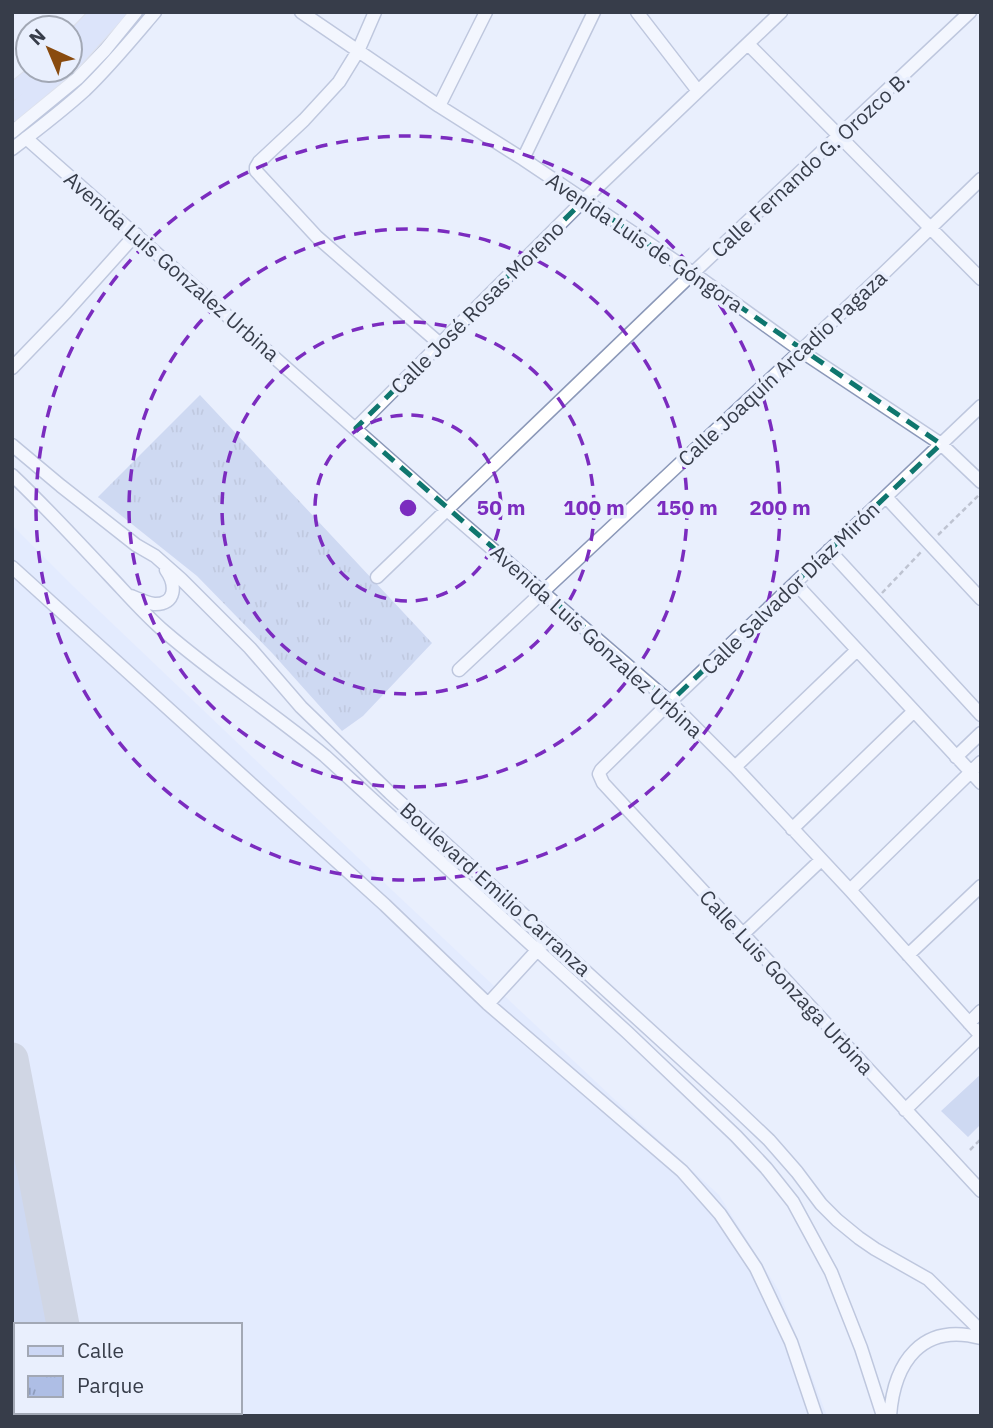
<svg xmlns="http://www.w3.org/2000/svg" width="993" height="1428" font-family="'IBM Plex Sans',sans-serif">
<defs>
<pattern id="park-tufts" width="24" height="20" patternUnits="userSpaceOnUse" patternTransform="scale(1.75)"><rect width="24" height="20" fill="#aebee5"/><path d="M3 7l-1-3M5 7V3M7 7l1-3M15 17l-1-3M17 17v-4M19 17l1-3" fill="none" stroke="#8e9cbc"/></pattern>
</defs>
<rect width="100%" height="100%" fill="#e9effd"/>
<path fill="#dce6ff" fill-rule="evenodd" d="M 12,525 L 73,586 L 393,891 L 612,1097 L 719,1195 L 779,1291 L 827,1416 L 12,1416 ZM 16,1325 L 240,1325 L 240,1412 L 16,1412 Z"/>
<path fill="#aebee5" d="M 981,1074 L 981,1124 L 968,1137 L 941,1111 Z
M 12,1116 L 53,1325 L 16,1325 L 16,1412 L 69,1412 L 70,1416 L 12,1416 Z"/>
<path fill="url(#park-tufts)" d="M 200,395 L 432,643 L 363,716 L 342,731 L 273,654 L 197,576 L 98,497 Z"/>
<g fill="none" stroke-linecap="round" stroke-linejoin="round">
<path stroke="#b2b8c6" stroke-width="33" d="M 12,1059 L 63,1325
M 80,1412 L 81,1416"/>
<defs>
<path id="minor" d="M 301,12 L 439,106 L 523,159 L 693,273 L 801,351 L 941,444 L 981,482
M 375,12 L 358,51 L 339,82 L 304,120 L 259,162 L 256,167 L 256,171 L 317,237 L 439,343
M 637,12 L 698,91
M 748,44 L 981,279
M 439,106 L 486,12
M 12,132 L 78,78 L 105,50 L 136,12
M 26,138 L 447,510 L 670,702 L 735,767 L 850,890 L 981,1036
M 12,149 C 37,130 62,111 85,90 C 110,66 132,39 155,12
M 523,159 L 594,12
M 12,368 L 66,312 L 136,234
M 981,406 L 670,702 L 601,770 L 599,774 L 603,783 L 981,1191
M 356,428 L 584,200 L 781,12
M 12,445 L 61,486 L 136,545 L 155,556 L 181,579 L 250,648 L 301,707 L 390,793 L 731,1104 L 769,1140 L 797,1172 L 821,1204 L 837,1220 L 859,1238 L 875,1249 L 928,1279 L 981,1331
M 12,475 C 46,507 77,541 109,575 C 127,594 144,614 165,632 C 216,676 273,713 325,756 L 628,1033 L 736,1136 L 766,1168 L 793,1202 L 831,1272 L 861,1348 L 883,1416
M 886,497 L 981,599
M 829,550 L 981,715
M 12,567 L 385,905 L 488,1004 L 682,1171 L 720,1214 L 756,1268 L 791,1342 L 816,1416
M 377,577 L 693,273 L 970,12
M 795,583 L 981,783
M 131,596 C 138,599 147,603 154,604 C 177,605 176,584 166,570
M 459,670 L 885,272 L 981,179
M 956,757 L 981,733
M 735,767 L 857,650
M 792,829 L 914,711
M 850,890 L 981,762
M 743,934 L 821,860
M 908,955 L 981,886
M 488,1004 L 542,945
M 969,1023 L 981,1011
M 905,1110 L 981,1036
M 890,1416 C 894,1362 922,1322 981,1338"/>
<path id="major" d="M 70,42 L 99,12
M 70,65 L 118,12
M 12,92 L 39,70
M 12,113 L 64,70"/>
</defs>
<use href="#minor" stroke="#8b98b8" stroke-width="15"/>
<use href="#major" stroke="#cfd0d4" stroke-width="18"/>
<path stroke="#898f9c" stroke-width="2.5" stroke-dasharray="5 3.5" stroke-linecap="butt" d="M 938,535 L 981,493
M 882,593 L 921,552
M 970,1150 L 981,1139"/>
<use href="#minor" stroke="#fff" stroke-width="12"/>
<use href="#major" stroke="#ccd7f5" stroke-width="16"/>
</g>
<path d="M0 0H993V1428H0ZM 584,200 L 941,444 L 670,702 L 356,428 Z" fill="#e9effd" fill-opacity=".55" fill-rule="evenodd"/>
<path fill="none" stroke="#0f766e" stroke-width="5" stroke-dasharray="14 9" stroke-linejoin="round" d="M 584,200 L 941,444 L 670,702 L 356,428 Z"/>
<g fill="none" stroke="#7b2cbf" stroke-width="3.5" stroke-dasharray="12 9">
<circle cx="408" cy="508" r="93"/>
<circle cx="408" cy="508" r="186"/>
<circle cx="408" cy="508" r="279"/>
<circle cx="408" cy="508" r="372"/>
</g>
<g text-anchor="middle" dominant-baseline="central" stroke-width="7" stroke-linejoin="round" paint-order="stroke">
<g font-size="21" fill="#373d4a" stroke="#e9effd">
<text transform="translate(810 164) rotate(-43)">Calle Fernando G. Orozco B.</text>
<text transform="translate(645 242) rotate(34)">Avenida Luis de Góngora</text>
<text transform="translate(172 266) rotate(41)">Avenida Luis Gonzalez Urbina</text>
<text transform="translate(477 307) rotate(-45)">Calle José Rosas Moreno</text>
<text transform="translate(782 368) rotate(-43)">Calle Joaquín Arcadio Pagaza</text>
<text transform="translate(790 588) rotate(-44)">Calle Salvador Díaz Mirón</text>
<text transform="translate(597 641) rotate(42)">Avenida Luis Gonzalez Urbina</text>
<text transform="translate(496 889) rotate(42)">Boulevard Emilio Carranza</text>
<text transform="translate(787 982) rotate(47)">Calle Luis Gonzaga Urbina</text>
</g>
</g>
<circle cx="408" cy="508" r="10" fill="#7b2cbf" stroke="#e9effd" stroke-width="3.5"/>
<g font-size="21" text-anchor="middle" font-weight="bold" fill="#7b2cbf" stroke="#e9effd" stroke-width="7" stroke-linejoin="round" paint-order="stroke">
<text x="501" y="515">50 m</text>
<text x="594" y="515">100 m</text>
<text x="687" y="515">150 m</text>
<text x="780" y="515">200 m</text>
</g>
<rect width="993" height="1428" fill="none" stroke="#373d4a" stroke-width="28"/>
<rect x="14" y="1323" width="228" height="91" fill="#e9effd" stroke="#a2a8b5" stroke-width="2"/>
<rect x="28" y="1346" width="35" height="10" fill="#ccd7f5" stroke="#a2a8b5" stroke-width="2"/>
<text x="77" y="1358" font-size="21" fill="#373d4a">Calle</text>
<rect x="28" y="1376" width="35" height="21" fill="url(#park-tufts)" stroke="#a2a8b5" stroke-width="2"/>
<text x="77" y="1393" font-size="21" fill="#373d4a">Parque</text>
<g transform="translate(49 49) rotate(316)"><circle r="33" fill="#e9effd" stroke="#a2a8b5" stroke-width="2"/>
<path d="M0-5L12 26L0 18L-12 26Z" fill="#894b0f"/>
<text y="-10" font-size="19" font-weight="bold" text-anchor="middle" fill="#373d4a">N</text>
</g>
</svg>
